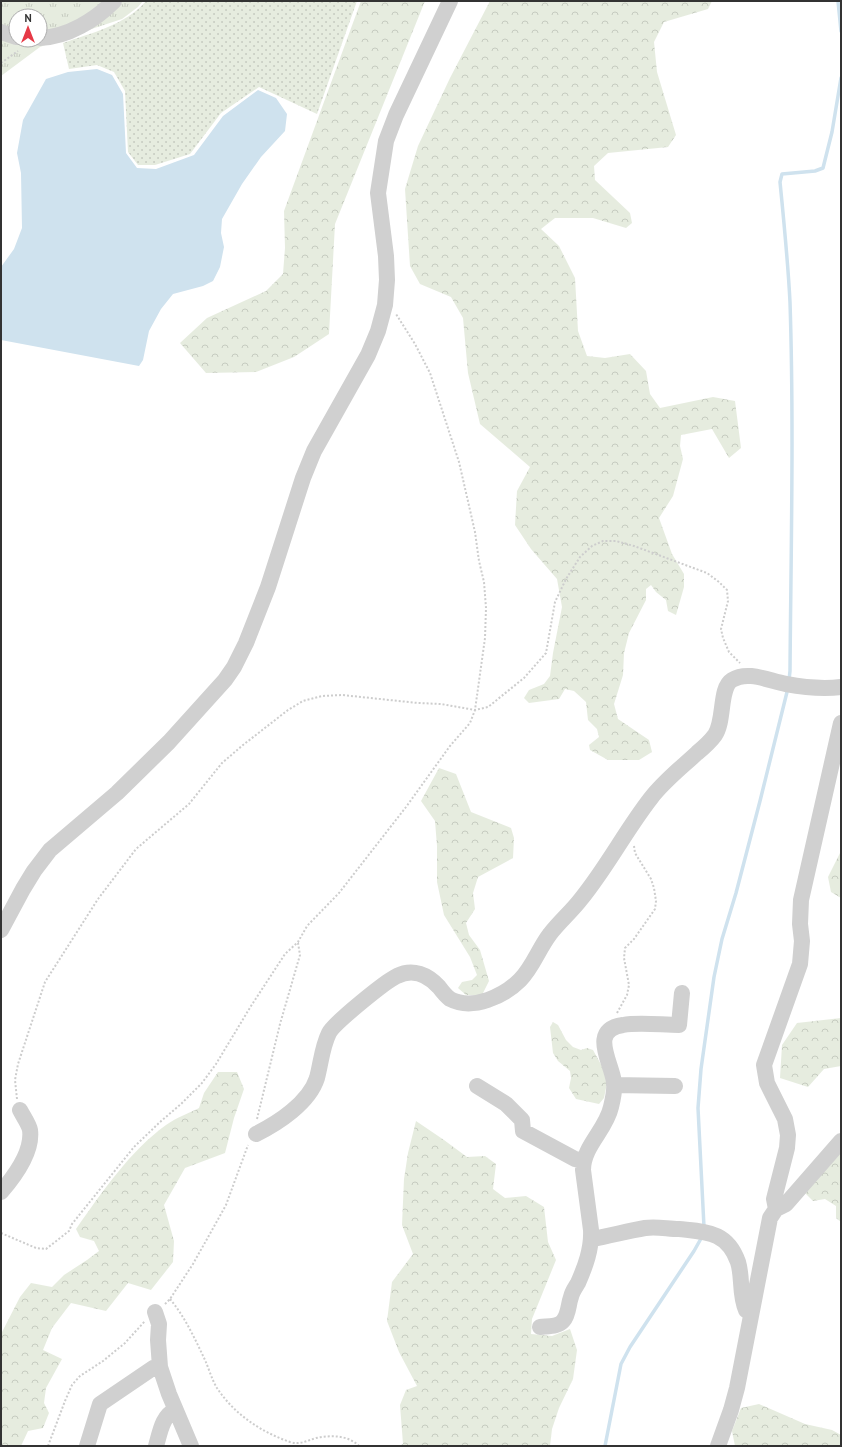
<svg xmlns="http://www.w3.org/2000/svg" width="842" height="1447" font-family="'PT Sans',sans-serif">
<defs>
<pattern id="grass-dots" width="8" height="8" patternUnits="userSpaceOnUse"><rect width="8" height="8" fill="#e6ecdf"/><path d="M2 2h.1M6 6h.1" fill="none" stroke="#c6cbc0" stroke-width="1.8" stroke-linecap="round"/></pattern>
<pattern id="forest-crowns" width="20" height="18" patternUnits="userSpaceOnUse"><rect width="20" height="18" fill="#e6ecdf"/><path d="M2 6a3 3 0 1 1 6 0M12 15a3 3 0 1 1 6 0" fill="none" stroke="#c6cbc0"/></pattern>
<pattern id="park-tufts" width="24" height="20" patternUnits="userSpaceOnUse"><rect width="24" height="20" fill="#e6ecdf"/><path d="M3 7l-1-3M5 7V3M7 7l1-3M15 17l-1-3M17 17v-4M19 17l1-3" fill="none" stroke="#c6cbc0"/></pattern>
</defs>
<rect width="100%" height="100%" fill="#fff"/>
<path fill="url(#grass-dots)" d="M 146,1 L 357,1 L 317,114 L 259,87 L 221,113 L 190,154 L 155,165 L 138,165 L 128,152 L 125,91 L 114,72 L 97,65 L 69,69 L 63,43 C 91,33 126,25 146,1 Z"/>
<path fill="url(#forest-crowns)" d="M 361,1 L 425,1 L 335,224 L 329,334 L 294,357 L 256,372 L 206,373 L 180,343 L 207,318 L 266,291 L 283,274 L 285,248 L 284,211 Z
M 490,1 L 712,1 L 708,9 L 664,22 L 654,42 L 657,72 L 676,135 L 668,147 L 608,153 L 594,166 L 595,180 L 630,213 L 632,223 L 626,228 L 593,218 L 555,218 L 541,229 L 559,246 L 575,278 L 578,331 L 587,356 L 605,358 L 630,354 L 646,371 L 650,394 L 660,408 L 713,397 L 735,401 L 741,448 L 729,458 L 712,429 L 681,435 L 680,446 L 683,459 L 673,496 L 659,518 L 672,554 L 684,574 L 684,587 L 676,615 L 668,611 L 666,600 L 656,592 L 651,585 L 646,589 L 646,600 L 629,633 L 624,653 L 623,675 L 614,704 L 618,719 L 649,740 L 652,752 L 639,760 L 608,760 L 590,750 L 589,745 L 599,737 L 597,729 L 588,720 L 586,702 L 574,691 L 565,689 L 559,699 L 529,703 L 524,698 L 529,690 L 544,684 L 550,676 L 553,653 L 562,607 L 557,579 L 531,549 L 515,525 L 517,491 L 530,467 L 480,424 L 468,373 L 463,318 L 451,297 L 420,284 L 410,266 L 405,189 L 418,146 L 450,78 Z
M 439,768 L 456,774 L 471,812 L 511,828 L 514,838 L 513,858 L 478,877 L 473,893 L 475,909 L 466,923 L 469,935 L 480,950 L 489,981 L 482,995 L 466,995 L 458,988 L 462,982 L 472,980 L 477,975 L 470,957 L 444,915 L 437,882 L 437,846 L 435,821 L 421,801 Z
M 841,851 L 841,898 L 831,892 L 828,877 Z
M 841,1018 L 841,1066 L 824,1069 L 808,1087 L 780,1078 L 782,1045 L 797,1023 Z
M 553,1022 L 558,1025 L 566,1040 L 573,1047 L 581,1050 L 587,1048 L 593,1050 L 603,1068 L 607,1083 L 604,1098 L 599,1104 L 576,1099 L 569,1088 L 571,1078 L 570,1071 L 558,1061 L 553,1053 L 550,1027 Z
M 218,1072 L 237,1072 L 244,1089 L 234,1118 L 225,1153 L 185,1168 L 164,1205 L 174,1241 L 173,1262 L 151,1290 L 128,1283 L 106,1311 L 71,1303 L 52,1328 L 43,1350 L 62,1359 L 46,1388 L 44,1403 L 49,1413 L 43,1428 L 28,1431 L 21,1446 L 1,1446 L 1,1334 L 20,1297 L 31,1283 L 52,1287 L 64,1275 L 87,1260 L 99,1251 L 94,1241 L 80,1237 L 76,1229 C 102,1192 130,1151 166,1125 C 176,1118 189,1113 199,1108 L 204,1093 Z
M 416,1121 L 444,1140 L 467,1157 L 485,1156 L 496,1164 L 493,1189 L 505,1198 L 526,1196 L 544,1207 L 548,1242 L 556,1260 L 532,1319 L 531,1334 L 552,1336 L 570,1329 L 577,1350 L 573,1379 L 559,1408 L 552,1429 L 550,1446 L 398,1446 L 403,1444 L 400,1405 L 406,1390 L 417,1386 L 399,1352 L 387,1321 L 392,1282 L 413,1254 L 402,1225 L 404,1179 L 408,1153 Z
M 841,1151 L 841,1222 L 836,1218 L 836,1206 L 825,1199 L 813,1201 L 805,1193 Z
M 759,1404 L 805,1424 L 832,1430 L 841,1435 L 841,1446 L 735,1446 L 732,1431 L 741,1408 Z"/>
<path fill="url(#park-tufts)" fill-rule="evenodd" d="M 1,1 L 143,1 L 138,7 L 122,19 L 61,39 L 40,47 L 1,76 ZM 16,16 L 40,16 L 40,40 L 16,40 Z"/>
<path fill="#cfe2ee" d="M 97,69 L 112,75 L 123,94 L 126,153 L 137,168 L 156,169 L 194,155 L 223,116 L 258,90 L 276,98 L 287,114 L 285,131 L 261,157 L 242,184 L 222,219 L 221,233 L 224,247 L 220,267 L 213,281 L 203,286 L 173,294 L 161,309 L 149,331 L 143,360 L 139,366 L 1,340 L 1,267 L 14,249 L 22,228 L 21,173 L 17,153 L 23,120 L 46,79 L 68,72 Z"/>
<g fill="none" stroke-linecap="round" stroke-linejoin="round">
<path stroke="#cfe2ee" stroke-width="3.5" d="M 838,1 L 841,31
M 789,680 L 790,671 C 791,548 794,425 790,302 C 788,262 784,222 780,182 L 782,174 L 815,171 L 823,168 L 832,132 L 841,78
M 704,1227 L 698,1108 L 701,1069 L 714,977 L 722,939 L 736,893 L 760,801 L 788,688
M 605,1446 L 621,1364 L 630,1347 L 694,1251 L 703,1235"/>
<path stroke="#cdcdcd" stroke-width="2" stroke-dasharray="2 2" stroke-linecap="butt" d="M 1,63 L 18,51
M 617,1013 L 627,995 L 629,985 L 624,958 L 625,948 L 634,939 L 655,909 L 656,901 L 654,888 L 651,879 L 635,853 L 634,846
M 17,1099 L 15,1080 L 18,1064 L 45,982 L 98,899 L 136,849 L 189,804 L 222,763 L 243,745 L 288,710 L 303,701 L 322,696 L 342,695 L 418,703 L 441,704 L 475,710 L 488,707 L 524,678 L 546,653 L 555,602 L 566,579 L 580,557 L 592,546 L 603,541 L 616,541 L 634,546 L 707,573 L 719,582 L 727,590 L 728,601 L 721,629 L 723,638 L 729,652 L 740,663
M 257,1119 L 280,1024 L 300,955 L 298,943
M 1,1233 L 36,1248 L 46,1249 L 69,1231 L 72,1224 L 134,1147 L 160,1122 L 181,1104 L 202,1083 L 216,1064 L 251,1006 L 285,954 L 298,942 L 307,926 L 339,893 L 406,807 L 450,746 L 470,723 L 475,710 L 485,638 L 486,608 L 484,582 L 479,561 L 475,532 L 459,462 L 430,373 L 415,344 L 396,314
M 170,1299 C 185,1317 195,1339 205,1360 C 209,1369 212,1380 217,1388 C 234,1414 261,1432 290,1442 C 300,1445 306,1441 316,1438 C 331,1435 348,1435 359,1446
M 165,1304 L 170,1299 L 193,1264 L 226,1205 L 248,1145
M 48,1446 L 65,1401 L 72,1385 L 80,1376 L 103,1361 L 125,1343 L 145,1321"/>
<path stroke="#d0d0d0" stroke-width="16" d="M 1,32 L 16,37
M 40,38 C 68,37 95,20 114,1
M 1,930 L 23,889 L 34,871 L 50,850 L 117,793 L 169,742 L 225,680 L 234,667 L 246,643 L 268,587 L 303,478 L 314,451 L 368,355 L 378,331 L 385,305 L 387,280 L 386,256 L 378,193 L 386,141 L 396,115 L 450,1
M 614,1085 L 675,1086
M 477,1086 L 506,1104 L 522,1120 L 523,1131 L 575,1159 L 583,1161
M 256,1134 C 278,1123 309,1103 317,1078 C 321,1063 322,1047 329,1033 C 334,1023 386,981 397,976 C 413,968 428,975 439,987 C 442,991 446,996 450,999 C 473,1011 504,996 520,980 C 533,967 539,948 550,934 C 559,922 572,911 581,899 C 607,867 626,830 651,798 C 664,781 682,767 697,753 C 703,748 710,742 715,735 C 725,720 719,688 732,680 C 748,670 769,681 786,684 C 802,687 825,689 841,687
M 1,1192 C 14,1177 33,1152 30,1130 C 29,1124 23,1116 20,1110
M 776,1209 L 774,1199 L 787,1148 L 788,1135 L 785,1119 L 767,1083 L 764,1065 L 800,964 L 802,941 L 800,924 L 801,900 L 841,723
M 592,1239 C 610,1236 627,1231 645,1228 C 656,1226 668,1229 679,1229 C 706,1232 727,1231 738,1262 C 743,1278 739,1295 746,1310 L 752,1311
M 155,1312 L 159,1324 L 158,1340 L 160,1367 L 169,1394 L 191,1446
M 540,1327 C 548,1326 558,1327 563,1321 C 569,1314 568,1305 571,1297 C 572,1292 575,1288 578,1283 C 585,1267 592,1249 591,1230 L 583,1170 C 583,1146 606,1130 611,1107 C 613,1099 615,1090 614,1082 C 611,1061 589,1030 623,1025 C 639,1022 662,1025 679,1025 L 682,993
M 87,1446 L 100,1404 L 153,1368 L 160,1367
M 156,1446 C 160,1433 162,1416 175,1410
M 718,1446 L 731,1410 L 737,1388 L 770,1218 L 776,1209 L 786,1204 L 841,1141"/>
</g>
<rect width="842" height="1447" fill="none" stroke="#333333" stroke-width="4"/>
<g transform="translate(28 28)"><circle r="19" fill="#ffffff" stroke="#adadad"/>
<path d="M0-3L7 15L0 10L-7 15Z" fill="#e63946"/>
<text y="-6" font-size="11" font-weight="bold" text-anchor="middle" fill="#333333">N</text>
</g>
</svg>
